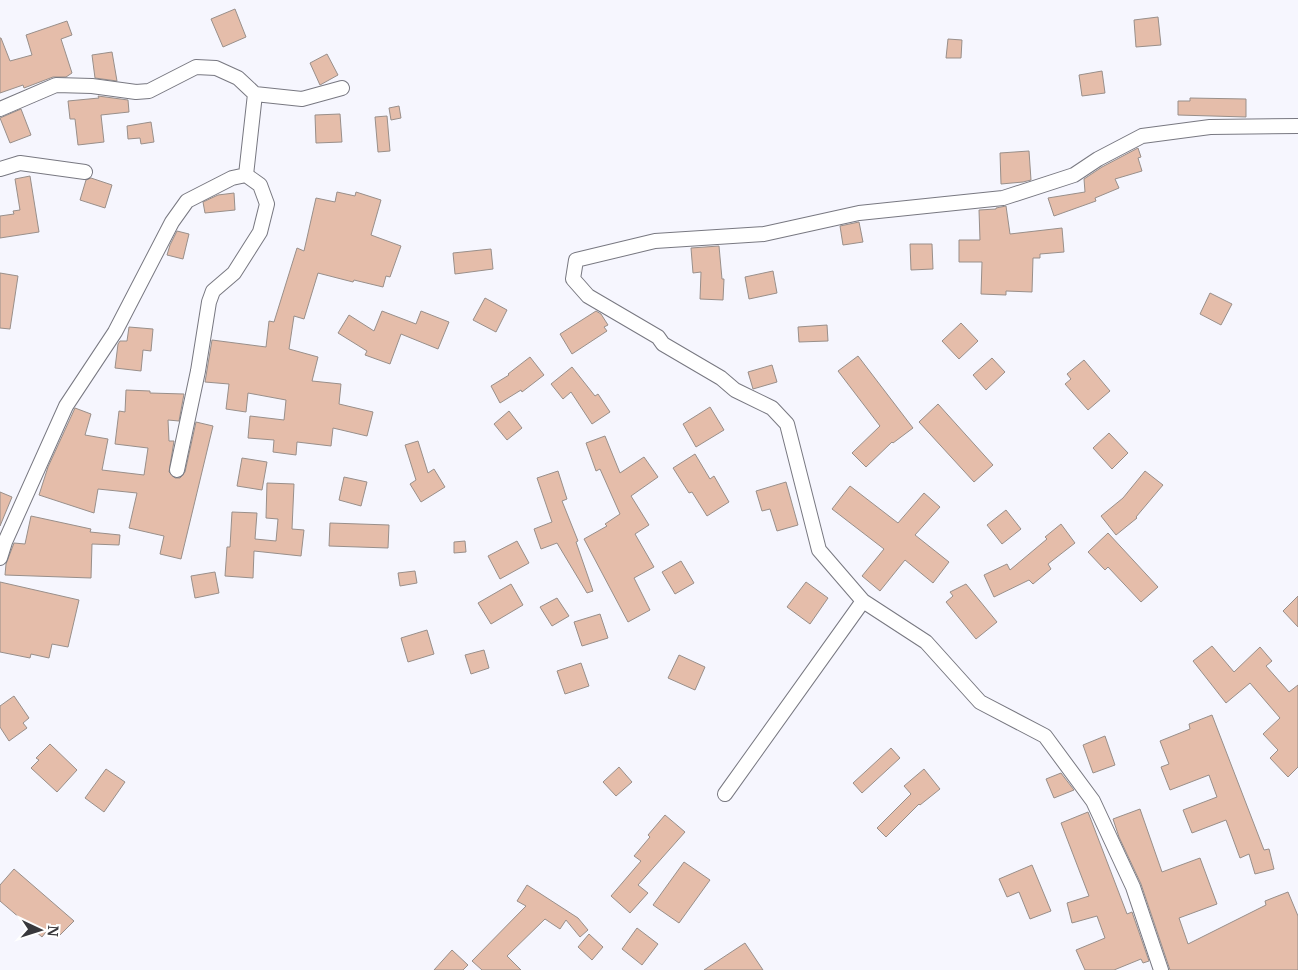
<svg xmlns="http://www.w3.org/2000/svg" width="1298" height="970" font-family="Merriweather,serif">
<rect width="100%" height="100%" fill="#f6f6fe"/>
<path fill="#e5bdaa" stroke="#998f8a" d="M 235,9 L 246,37 L 223,47 L 211,19 Z
M 1158,17 L 1161,45 L 1136,47 L 1134,20 Z
M 67,21 L 72,35 L 61,39 L 72,73 L 66,77 L 53,77 L 24,88 L 23,85 L 0,93 L 0,38 L 1,38 L 10,61 L 32,55 L 26,35 Z
M 948,39 L 962,40 L 961,58 L 946,58 Z
M 112,52 L 117,81 L 95,78 L 92,55 Z
M 327,54 L 338,75 L 320,85 L 310,63 Z
M 1102,71 L 1105,93 L 1082,96 L 1079,75 Z
M 98,96 L 128,100 L 129,112 L 101,115 L 104,142 L 78,145 L 75,119 L 70,119 L 68,101 L 99,98 Z
M 1190,98 L 1246,99 L 1246,117 L 1178,115 L 1178,101 L 1190,101 Z
M 399,106 L 401,118 L 391,120 L 389,108 Z
M 21,109 L 31,135 L 10,143 L 0,118 Z
M 340,114 L 342,142 L 316,143 L 315,115 Z
M 387,116 L 390,151 L 378,152 L 375,117 Z
M 151,122 L 154,142 L 141,144 L 140,138 L 128,139 L 127,126 Z
M 1138,148 L 1141,157 L 1138,158 L 1142,171 L 1115,179 L 1119,188 L 1095,198 L 1096,201 L 1054,216 L 1048,198 L 1085,192 L 1084,179 L 1102,167 Z
M 1029,151 L 1031,180 L 1023,182 L 1001,184 L 1000,153 Z
M 30,176 L 39,232 L 0,238 L 0,216 L 14,214 L 13,211 L 20,210 L 15,179 Z
M 91,178 L 112,185 L 105,208 L 80,200 L 86,180 Z
M 337,192 L 355,196 L 356,192 L 381,200 L 371,235 L 401,246 L 390,277 L 386,276 L 383,287 L 354,280 L 353,282 L 318,273 L 304,319 L 294,316 L 289,349 L 318,357 L 312,381 L 341,384 L 339,404 L 373,412 L 367,436 L 333,428 L 331,446 L 297,442 L 296,455 L 273,452 L 274,440 L 248,438 L 250,416 L 284,420 L 286,400 L 248,393 L 246,412 L 226,409 L 229,384 L 205,382 L 212,340 L 266,347 L 269,321 L 274,322 L 297,248 L 304,251 L 316,198 L 335,202 Z
M 234,193 L 235,210 L 205,213 L 203,202 L 218,195 Z
M 1006,206 L 1010,234 L 1062,228 L 1064,252 L 1040,254 L 1040,258 L 1033,258 L 1032,292 L 1006,291 L 1006,295 L 981,294 L 982,262 L 959,262 L 959,240 L 980,240 L 979,210 L 996,209 L 996,208 Z
M 859,222 L 863,242 L 843,245 L 840,226 Z
M 177,231 L 189,234 L 183,259 L 167,255 L 170,245 Z
M 910,244 L 932,244 L 933,269 L 911,270 Z
M 719,246 L 722,279 L 724,279 L 723,300 L 700,299 L 701,272 L 693,273 L 691,248 Z
M 491,249 L 493,269 L 455,274 L 453,253 Z
M 773,271 L 777,293 L 749,299 L 745,277 Z
M 0,273 L 18,276 L 10,329 L 0,328 Z
M 1210,293 L 1232,304 L 1221,325 L 1200,314 Z
M 485,298 L 507,310 L 496,332 L 473,320 Z
M 382,311 L 416,324 L 421,311 L 449,322 L 438,349 L 401,334 L 390,364 L 365,355 L 367,351 L 338,333 L 349,315 L 374,331 Z
M 596,311 L 601,314 L 608,325 L 604,327 L 607,331 L 572,354 L 560,334 Z
M 961,323 L 978,341 L 959,359 L 942,341 Z
M 827,325 L 828,341 L 799,342 L 798,327 Z
M 129,327 L 153,329 L 151,351 L 143,350 L 141,371 L 115,368 L 118,344 L 120,341 L 127,341 Z
M 858,356 L 913,428 L 893,443 L 892,442 L 866,467 L 852,453 L 880,426 L 838,371 Z
M 530,357 L 544,375 L 522,392 L 521,390 L 500,403 L 491,386 L 509,375 L 508,374 Z
M 992,358 L 1005,372 L 986,390 L 973,375 Z
M 1084,360 L 1110,391 L 1088,410 L 1065,384 L 1071,379 L 1067,374 Z
M 772,365 L 777,382 L 753,389 L 748,372 Z
M 572,367 L 595,396 L 598,394 L 610,412 L 592,424 L 571,392 L 563,399 L 551,384 Z
M 126,390 L 150,391 L 150,393 L 184,394 L 179,421 L 168,420 L 169,441 L 174,441 L 169,472 L 175,478 L 180,478 L 185,472 L 196,422 L 213,426 L 181,559 L 160,554 L 164,536 L 129,528 L 137,493 L 98,489 L 94,513 L 39,495 L 48,467 L 75,408 L 91,414 L 85,435 L 108,439 L 102,470 L 144,475 L 148,448 L 115,444 L 119,411 L 125,412 Z
M 938,404 L 993,465 L 974,482 L 919,422 Z
M 710,407 L 724,430 L 696,447 L 683,424 Z
M 509,411 L 522,428 L 507,440 L 494,424 Z
M 1109,433 L 1128,453 L 1112,469 L 1093,448 Z
M 605,436 L 620,473 L 644,457 L 658,477 L 631,496 L 649,525 L 635,534 L 654,567 L 634,578 L 650,610 L 628,622 L 584,539 L 607,526 L 605,524 L 620,514 L 600,469 L 596,471 L 586,443 Z
M 418,441 L 428,473 L 434,469 L 445,487 L 421,502 L 410,484 L 416,480 L 405,445 Z
M 695,454 L 710,479 L 714,476 L 729,502 L 707,516 L 692,492 L 689,493 L 673,468 Z
M 242,458 L 267,462 L 262,490 L 237,486 Z
M 558,471 L 567,499 L 562,501 L 578,541 L 576,542 L 593,591 L 587,593 L 557,543 L 541,549 L 534,529 L 552,522 L 537,478 Z
M 1145,471 L 1163,485 L 1136,517 L 1137,518 L 1116,535 L 1101,516 L 1123,498 Z
M 344,477 L 367,482 L 361,506 L 339,500 Z
M 786,482 L 798,525 L 777,531 L 770,509 L 762,511 L 756,491 Z
M 267,483 L 294,484 L 292,529 L 304,530 L 301,556 L 254,551 L 253,578 L 225,576 L 227,547 L 230,547 L 232,512 L 257,513 L 255,539 L 276,541 L 278,519 L 266,518 Z
M 850,486 L 898,523 L 924,493 L 940,507 L 915,535 L 949,562 L 933,583 L 905,560 L 880,591 L 862,576 L 884,549 L 832,509 Z
M 0,492 L 12,497 L 0,526 Z
M 1006,510 L 1021,529 L 1002,544 L 987,525 Z
M 31,516 L 91,529 L 90,532 L 120,535 L 119,545 L 92,544 L 91,578 L 5,575 L 6,564 L 14,543 L 25,544 Z
M 330,523 L 389,525 L 388,548 L 329,546 Z
M 1061,524 L 1075,543 L 1048,564 L 1051,569 L 1033,584 L 1029,580 L 994,597 L 984,575 L 1007,564 L 1010,570 L 1047,539 L 1045,537 Z
M 1108,533 L 1158,587 L 1141,602 L 1108,567 L 1105,570 L 1088,552 Z
M 465,541 L 466,552 L 454,553 L 454,542 Z
M 517,541 L 529,563 L 500,579 L 488,556 Z
M 681,561 L 694,583 L 675,594 L 662,572 Z
M 415,571 L 417,583 L 400,586 L 398,573 Z
M 215,572 L 219,593 L 195,598 L 191,576 Z
M 0,582 L 79,600 L 68,647 L 52,644 L 49,658 L 31,654 L 30,658 L 0,652 Z
M 806,582 L 828,598 L 810,624 L 787,607 Z
M 511,584 L 523,605 L 491,624 L 478,603 Z
M 966,584 L 997,622 L 976,639 L 946,602 L 953,596 L 950,592 Z
M 1298,596 L 1298,627 L 1283,611 Z
M 557,598 L 569,616 L 552,626 L 540,607 Z
M 600,614 L 608,638 L 582,646 L 574,622 Z
M 427,630 L 434,654 L 408,662 L 401,638 Z
M 1212,646 L 1234,672 L 1260,647 L 1272,661 L 1266,666 L 1289,692 L 1298,685 L 1298,767 L 1288,777 L 1270,758 L 1278,750 L 1263,734 L 1280,718 L 1250,683 L 1226,703 L 1193,661 Z
M 484,650 L 489,668 L 471,674 L 465,655 Z
M 679,655 L 705,667 L 695,690 L 668,678 Z
M 581,663 L 589,686 L 565,694 L 557,671 Z
M 14,696 L 29,718 L 23,723 L 27,728 L 9,741 L 0,727 L 0,706 Z
M 1212,715 L 1264,850 L 1269,849 L 1274,869 L 1255,874 L 1249,854 L 1240,858 L 1226,820 L 1192,833 L 1183,810 L 1217,797 L 1209,775 L 1170,790 L 1161,767 L 1169,764 L 1160,741 L 1190,729 L 1189,724 Z
M 1105,736 L 1115,765 L 1093,773 L 1083,745 Z
M 50,744 L 77,770 L 57,792 L 31,768 L 39,760 L 36,758 Z
M 891,748 L 900,758 L 862,793 L 853,783 Z
M 619,767 L 632,782 L 616,796 L 603,782 Z
M 106,769 L 125,782 L 104,812 L 85,798 Z
M 924,769 L 940,789 L 920,805 L 919,804 L 886,837 L 877,828 L 911,794 L 904,786 Z
M 1061,773 L 1074,790 L 1054,798 L 1046,779 Z
M 1140,809 L 1162,872 L 1200,858 L 1217,904 L 1179,918 L 1188,944 L 1266,905 L 1265,901 L 1288,892 L 1298,916 L 1298,970 L 1170,970 L 1141,884 L 1119,837 L 1113,819 Z
M 1088,812 L 1127,914 L 1132,912 L 1149,961 L 1143,963 L 1141,959 L 1114,970 L 1085,970 L 1076,950 L 1105,938 L 1097,916 L 1072,923 L 1067,903 L 1089,896 L 1061,823 Z
M 665,815 L 685,832 L 638,885 L 648,893 L 630,913 L 611,896 L 641,861 L 634,856 L 650,837 L 648,835 Z
M 684,862 L 710,880 L 679,923 L 653,905 Z
M 1032,865 L 1051,911 L 1030,919 L 1019,892 L 1007,897 L 999,879 Z
M 14,869 L 74,921 L 58,937 L 49,928 L 42,937 L 0,901 L 0,885 Z
M 527,885 L 578,918 L 588,930 L 580,937 L 566,920 L 560,929 L 545,919 L 507,956 L 521,970 L 482,970 L 472,961 L 526,906 L 517,901 Z
M 637,928 L 658,944 L 642,965 L 622,949 Z
M 589,934 L 603,947 L 592,960 L 578,947 Z
M 745,943 L 763,970 L 704,970 Z
M 452,950 L 468,965 L 463,970 L 434,970 Z"/>
<g fill="none" stroke-linecap="round" stroke-linejoin="round">
<defs>
<path id="street" d="M 0,109 L 56,85 L 92,86 L 136,92 L 149,91 L 196,67 L 216,68 L 238,78 L 255,94 L 302,99 L 342,88
M 0,169 L 20,163 L 85,172
M 246,175 L 255,94
M 0,558 L 5,542 L 66,406 L 115,332 L 172,222 L 187,201 L 232,178 L 246,175 L 260,185 L 267,204 L 260,232 L 234,273 L 213,291 L 209,302 L 198,371 L 177,470
M 725,794 L 863,601
M 1161,970 L 1133,887 L 1093,801 L 1045,736 L 980,702 L 926,642 L 863,601 L 819,550 L 787,424 L 772,408 L 735,390 L 721,378 L 663,344 L 658,337 L 588,296 L 573,279 L 576,260 L 655,241 L 764,234 L 859,213 L 1003,198 L 1074,175 L 1098,159 L 1142,136 L 1210,127 L 1298,126"/>
</defs>
<use href="#street" stroke="#787881" stroke-width="16"/>
<use href="#street" stroke="#fff" stroke-width="14"/>
</g>
<g transform="translate(40 930) rotate(94)" stroke="#ffffff" stroke-width="4" paint-order="stroke">
<path d="M0-4L9 19L0 12L-9 19Z" fill="#38383c"/>
<text y="-8" font-size="14" font-weight="bold" text-anchor="middle" fill="#38383c">N</text>
</g>
</svg>
